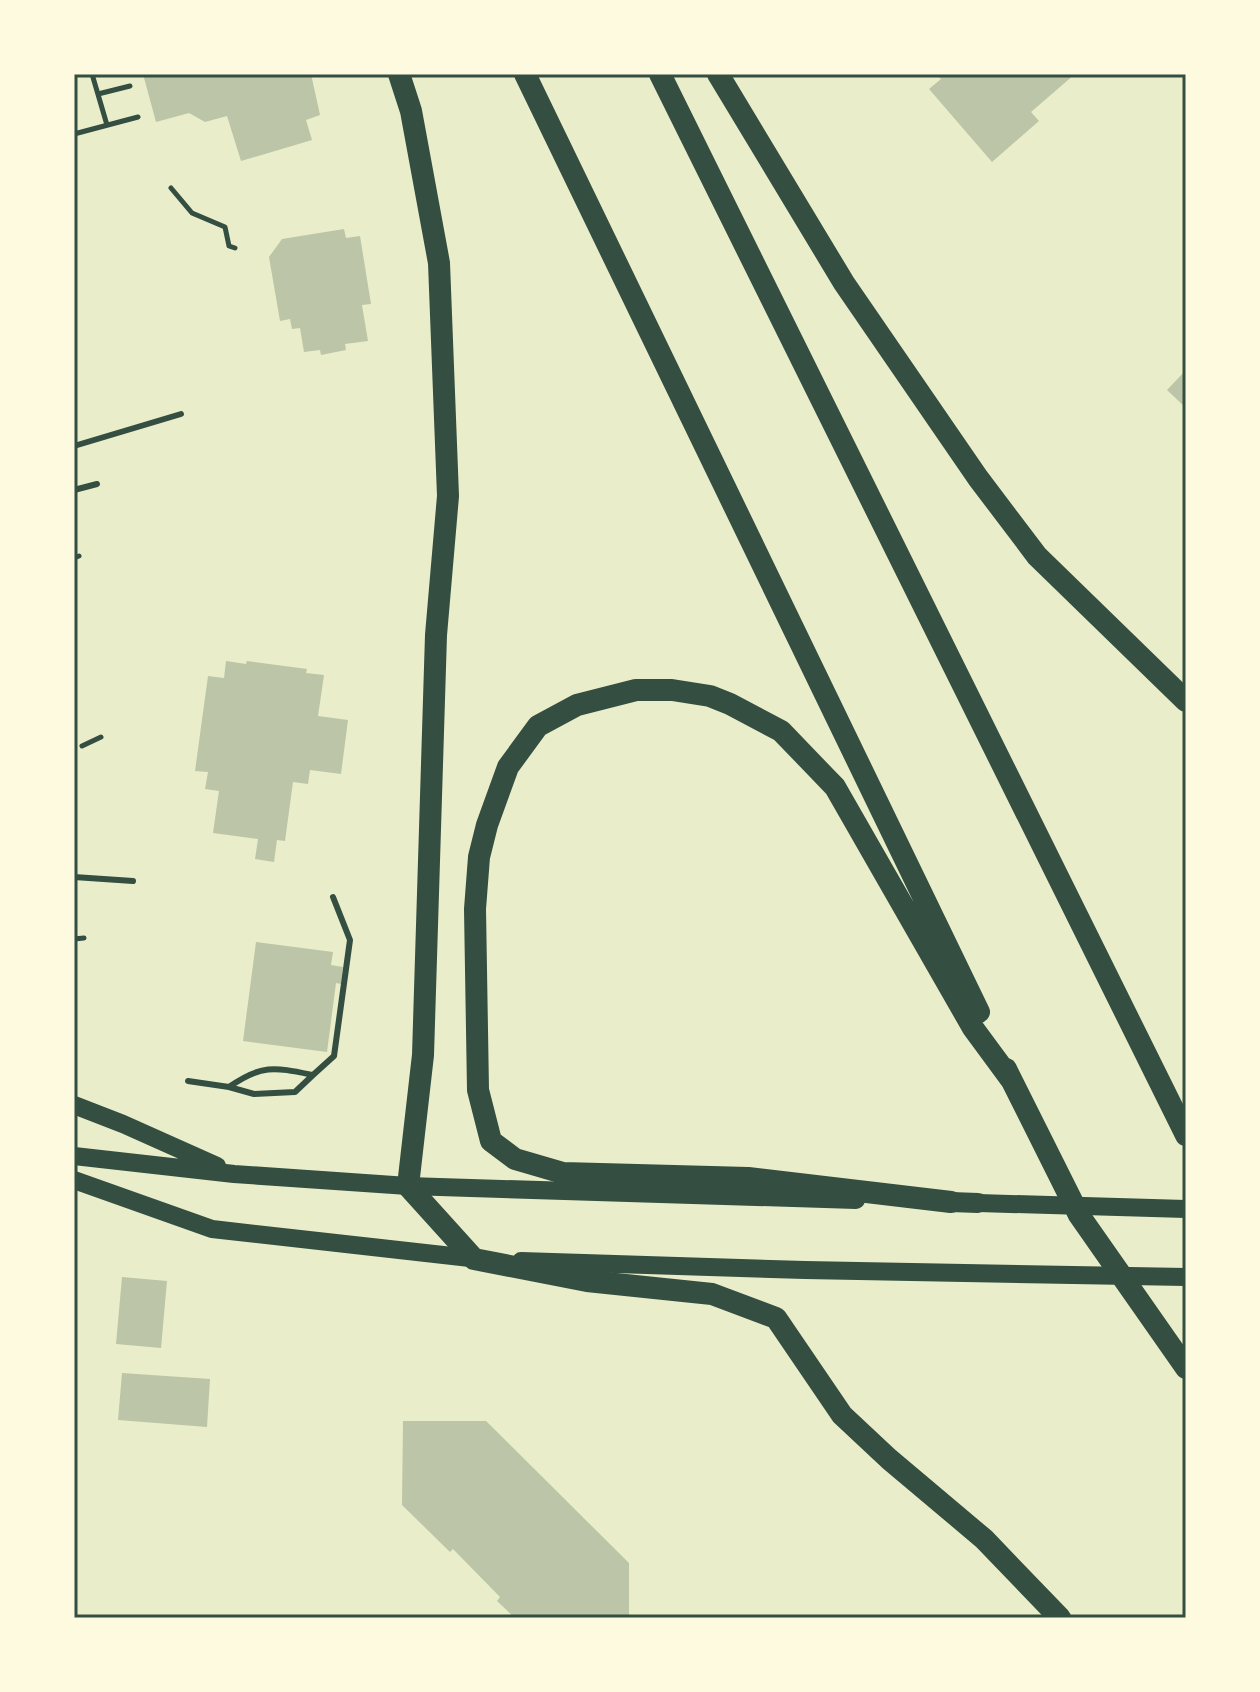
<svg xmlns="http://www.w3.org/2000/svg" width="1260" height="1692" font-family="Manrope,sans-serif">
<rect width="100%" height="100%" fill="#e9edc9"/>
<path fill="#bcc5a7" d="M 143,74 L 311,74 L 320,115 L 306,120 L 312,140 L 241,161 L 227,116 L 205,122 L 189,113 L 156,122 Z
M 936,74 L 1075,74 L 1031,112 L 1039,121 L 992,162 L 929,89 L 941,79 Z
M 344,229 L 346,238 L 360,236 L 371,304 L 362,305 L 368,341 L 345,344 L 346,350 L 321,355 L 320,350 L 304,352 L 300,328 L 292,329 L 290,319 L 280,321 L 269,257 L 282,239 Z
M 1186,370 L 1186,408 L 1167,390 Z
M 226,661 L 246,664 L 247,661 L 307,669 L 306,673 L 324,675 L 318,716 L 348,720 L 341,774 L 310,770 L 308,784 L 293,782 L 285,841 L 277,840 L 274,862 L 255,859 L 258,839 L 213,833 L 219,791 L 205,789 L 208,772 L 195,771 L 208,676 L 224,678 Z
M 256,942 L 333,952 L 331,965 L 343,967 L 341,984 L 336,983 L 327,1052 L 243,1041 Z
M 122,1277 L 167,1281 L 161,1348 L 116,1344 Z
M 122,1373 L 210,1379 L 207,1427 L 118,1420 Z
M 403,1421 L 486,1421 L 629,1563 L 629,1618 L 515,1618 L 497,1601 L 500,1597 L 453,1549 L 450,1552 L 402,1505 Z"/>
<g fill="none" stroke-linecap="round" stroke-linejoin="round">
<path stroke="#344e41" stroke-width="5" d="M 92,74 L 107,125
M 98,94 L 130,86
M 74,134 L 138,117
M 171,188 L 192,213 L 225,227 L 229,246 L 235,248
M 74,558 L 79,556
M 82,746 L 101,737
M 74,939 L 84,938"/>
<path stroke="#344e41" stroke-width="6" d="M 74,446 L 181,414
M 74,490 L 97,484
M 74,877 L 133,881
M 188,1081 L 229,1087 C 262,1064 274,1067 313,1075 L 334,1056 L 350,940 L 333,897
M 229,1087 L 254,1094 L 295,1092 L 313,1075"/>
<path stroke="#344e41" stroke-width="18" d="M 74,1105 L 123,1124 L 217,1166
M 74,1156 L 234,1174 L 408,1186 L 856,1200
M 74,1180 L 212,1229 L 479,1259
M 978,1203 L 1186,1209
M 521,1261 L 805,1270 L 1186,1277"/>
<path stroke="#344e41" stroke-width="20" d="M 951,1202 L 978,1203"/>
<path stroke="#344e41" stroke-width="22" d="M 399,74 L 411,111 L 439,263 L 448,496 L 436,635 L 423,1055 L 408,1186 L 474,1259 L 587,1281 L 712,1294 L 776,1318 L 842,1415 L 889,1459 L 984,1539 L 1060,1618
M 525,74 L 979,1012
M 660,74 L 1186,1135
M 718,74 L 844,283 L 978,478 L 1037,556 L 1186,701
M 1006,1069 L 1079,1215 L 1186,1368
M 951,1202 L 748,1178 L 563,1173 L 515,1159 L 491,1141 L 478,1090 L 475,909 L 479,857 L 487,825 L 508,767 L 538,726 L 577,705 L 636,690 L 672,690 L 710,696 L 730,704 L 781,731 L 835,787 L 973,1028 L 1012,1081"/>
</g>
<rect width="1260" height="1692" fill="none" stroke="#fefae0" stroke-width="152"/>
<rect x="76" y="76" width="1108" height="1540" fill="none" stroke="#344e41" stroke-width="3"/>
</svg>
